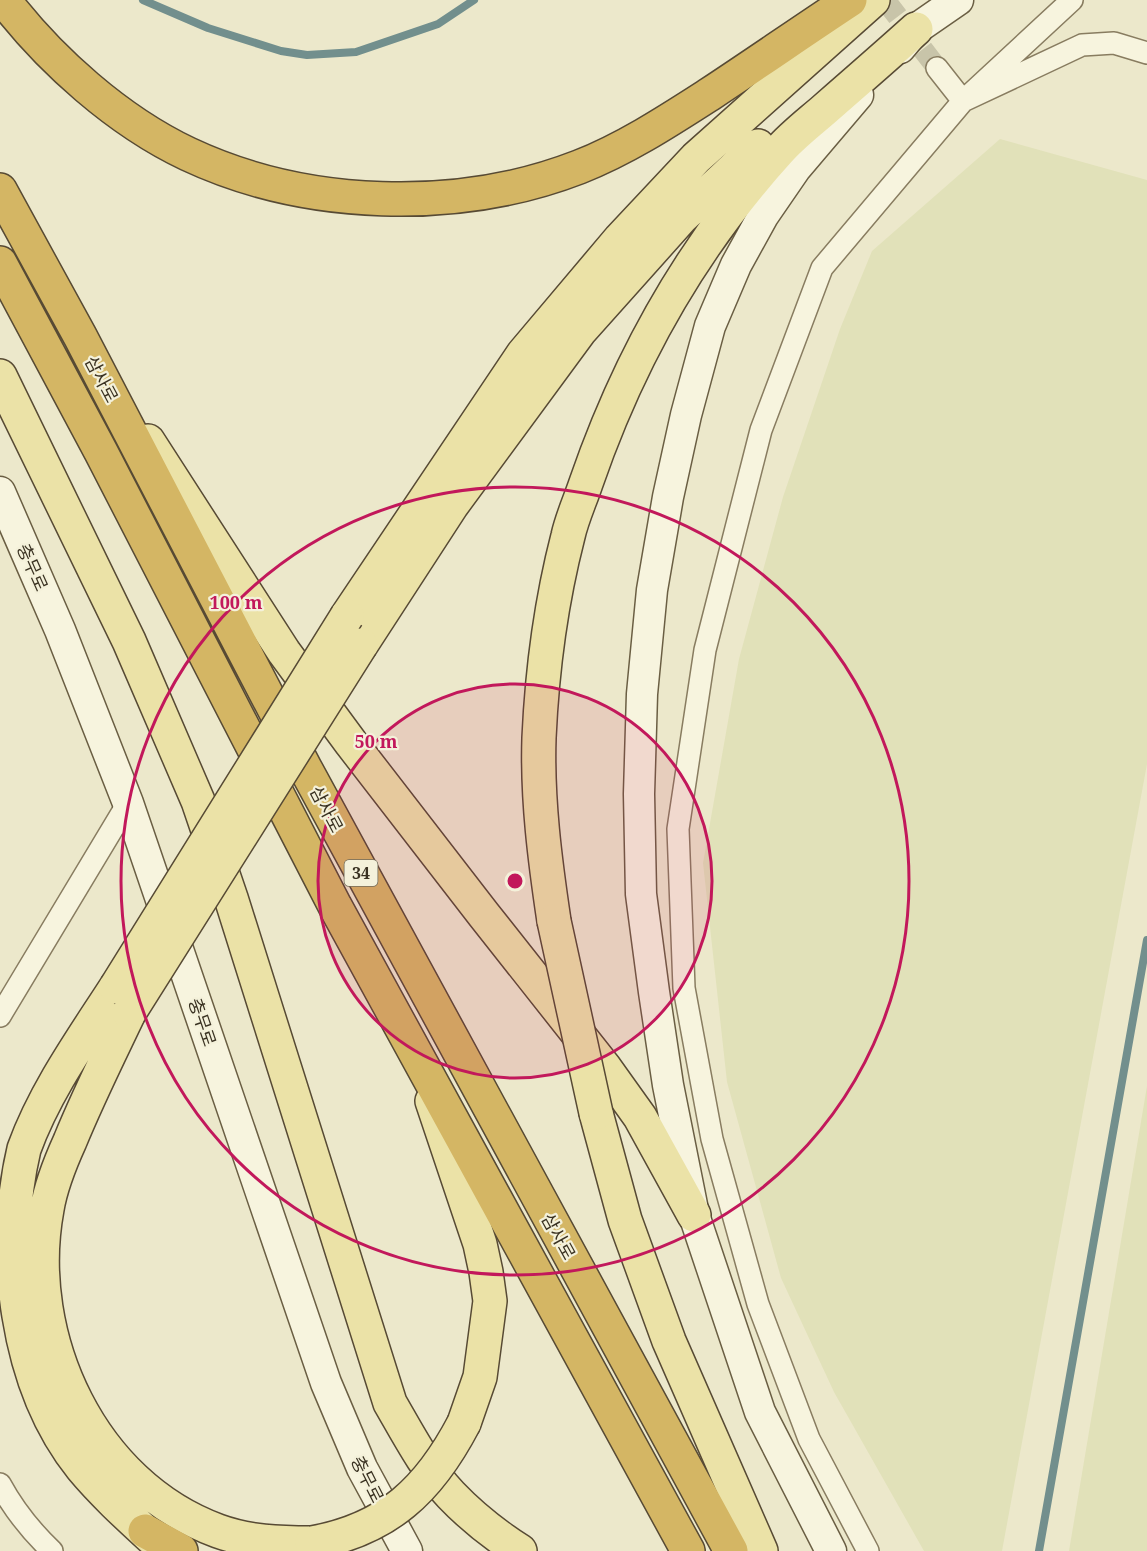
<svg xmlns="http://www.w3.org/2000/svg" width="1147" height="1551" font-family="'Noto Serif','Noto Sans KR',serif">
<rect width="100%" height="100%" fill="#ece8cb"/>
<path fill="#e1e1b9" d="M 1000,139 L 1147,180 L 1147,764 L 1002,1551 L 924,1551 L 834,1392 L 781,1278 L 727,1082 L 703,863 L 739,659 L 783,497 L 840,329 L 872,251 Z
M 1147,1086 L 1147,1551 L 1069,1551 Z"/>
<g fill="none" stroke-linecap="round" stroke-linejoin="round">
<path stroke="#728f8d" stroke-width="8" d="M 143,0 L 208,28 L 281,51 L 307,55 L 356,52 L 438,24 L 474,0
M 1039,1551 L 1147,940"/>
<path stroke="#c8c4a9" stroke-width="21" stroke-dasharray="21 10" stroke-linecap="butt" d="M 885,0 L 937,68"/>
<defs>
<path id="street" d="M 937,68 L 963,101 L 1072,0
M 0,1016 L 128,803
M 0,1484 C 13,1508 32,1532 52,1551
M 868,1551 L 809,1439 L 758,1304 L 712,1139 L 684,988 L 678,829 L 705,650 L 761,430 L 822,268 L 963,101 L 1082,45 L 1114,43 L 1147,53"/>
<path id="secondary" d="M 900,48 L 916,29 L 958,0
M 0,492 L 60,630 L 128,803 L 326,1383 L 362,1468 L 407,1551
M 831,1551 L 760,1412 L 694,1215 L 668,1085 L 654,992 L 641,894 L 639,794 L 642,694 L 652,590 L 668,497 L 686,415 L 710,326 L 736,265 L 763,216 L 796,168 L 858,95"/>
<path id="primary" d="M 0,376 L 129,641 L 198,801 L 231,898 L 390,1403 C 408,1434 426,1469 451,1495 C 472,1517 495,1535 520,1551
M 148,441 L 284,652 L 351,743 L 484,915 L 605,1068 L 640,1117 L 694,1215
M 347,616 L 523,354 L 620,239 L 696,158 L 873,0
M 361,645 L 452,505 L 580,331 L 681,218 L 758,146
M 554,921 C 545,861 537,799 539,738 C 542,671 551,602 568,536 C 572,518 580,501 586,483 C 628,361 692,247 779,151 C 792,136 809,123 824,110 C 855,83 886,56 916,29
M 116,987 C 83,1038 45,1091 24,1149 C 0,1250 15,1385 82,1468 C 107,1498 137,1524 166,1551
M 129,1013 C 109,1055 88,1097 70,1141 C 60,1163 51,1185 47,1209 C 23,1338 92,1485 218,1531 C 248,1542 280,1543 312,1543
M 432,1101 L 480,1244 L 486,1272 L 490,1301 L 480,1377 L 464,1423
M 596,1113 L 625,1220 L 669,1341 L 761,1551"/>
<path id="highway" d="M 4,0 C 50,60 118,121 188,154 C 305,209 458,214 579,167 C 625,149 668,121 710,94 C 757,63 803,31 850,0
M 0,190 L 80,336 L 305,768 L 731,1551
M 0,263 L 101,452 L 335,906 L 688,1551
M 145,1531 L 181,1551"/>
</defs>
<use href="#street" stroke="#887c60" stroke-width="24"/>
<use href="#secondary" stroke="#6a5e43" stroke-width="33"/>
<use href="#primary" stroke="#574a34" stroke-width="36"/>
<use href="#highway" stroke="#574a34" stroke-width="36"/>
<use href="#street" stroke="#f7f4de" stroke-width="21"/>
<use href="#secondary" stroke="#f7f4de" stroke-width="30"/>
<use href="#primary" stroke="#ebe2a7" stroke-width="33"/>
<use href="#highway" stroke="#d4b664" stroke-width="33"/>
<defs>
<path id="primary-bridge" d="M 554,921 L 596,1113
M 116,987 L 347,616
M 129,1013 L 361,645
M 312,1543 C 388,1529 429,1490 464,1423"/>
</defs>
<use href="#primary-bridge" stroke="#574a34" stroke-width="36" stroke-linecap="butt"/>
<use href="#primary-bridge" stroke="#ebe2a7" stroke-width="33"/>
</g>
<circle cx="515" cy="881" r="197" fill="#c2185b" fill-opacity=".12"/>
<g fill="none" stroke="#c2185b" stroke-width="3">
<circle cx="515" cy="881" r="197"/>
<circle cx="515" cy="881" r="394"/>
</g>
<g text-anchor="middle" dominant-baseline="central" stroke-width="4.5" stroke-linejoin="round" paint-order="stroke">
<rect fill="#f4f1da" stroke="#726b59" stroke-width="1.5" x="344.5" y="860" width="33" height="26" rx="4.5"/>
<g font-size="16" font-weight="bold" fill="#3a3222">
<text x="361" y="873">34</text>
</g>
<g font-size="18" fill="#3a3222" stroke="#f4f1da">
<text transform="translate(102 379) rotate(62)">삼사로</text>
<text transform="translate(33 567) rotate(66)">충무로</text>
<text transform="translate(327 809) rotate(62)">삼사로</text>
<text transform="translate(203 1022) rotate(71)">충무로</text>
<text transform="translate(559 1236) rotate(61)">삼사로</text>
<text transform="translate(368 1479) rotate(63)">충무로</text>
</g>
</g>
<circle cx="515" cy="881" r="9" fill="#c2185b" stroke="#f4f1da" stroke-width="3"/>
<g font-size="18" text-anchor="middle" font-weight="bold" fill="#c2185b" stroke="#f4f1da" stroke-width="4.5" stroke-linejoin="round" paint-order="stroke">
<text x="236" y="609">100 m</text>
<text x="376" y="748">50 m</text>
</g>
</svg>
